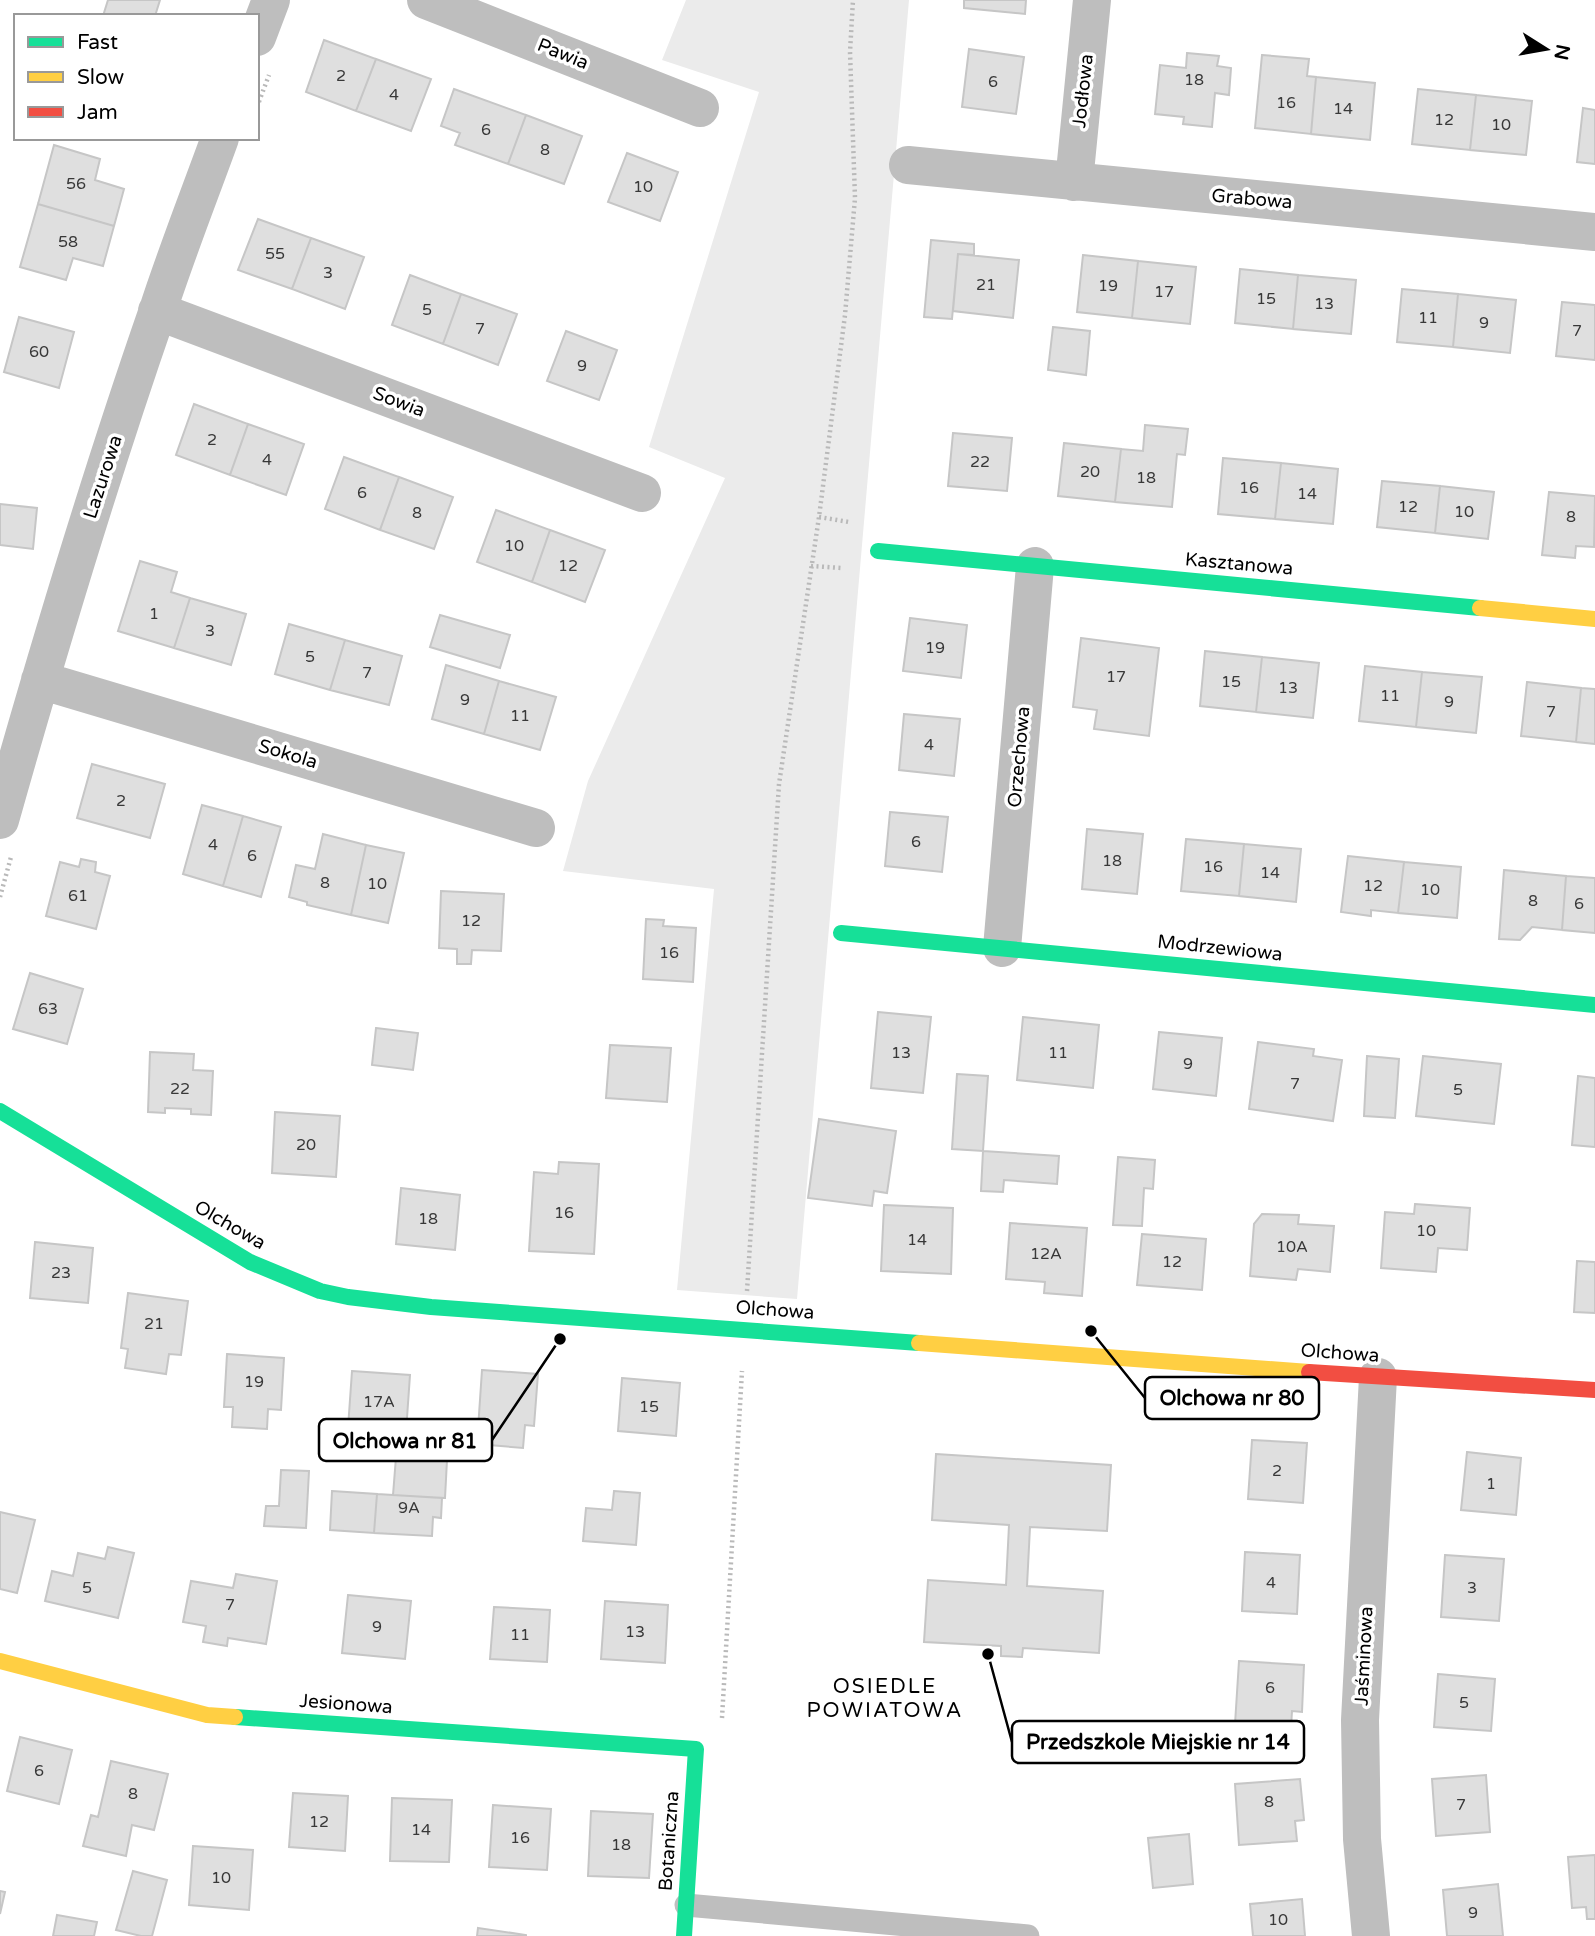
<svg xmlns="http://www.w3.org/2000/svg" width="1595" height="1936" font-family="'Varela Round',sans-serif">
<rect width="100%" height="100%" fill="#fff"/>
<path fill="#ebebeb" d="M 686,0 L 909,0 L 797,1299 L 677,1290 L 714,889 L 563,871 L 588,781 L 725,478 L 649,447 L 759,92 L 662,60 Z"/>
<path fill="#dfdfdf" stroke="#c6c6c6" stroke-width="2" d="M 108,0 L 160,0 L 155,16 L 103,16 Z
M 964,0 L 1026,0 L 1025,14 L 964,8 Z
M 324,40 L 376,59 L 356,111 L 306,92 Z
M 969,49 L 1024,57 L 1016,114 L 962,107 Z
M 1187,53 L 1219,56 L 1217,66 L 1231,68 L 1229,95 L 1215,93 L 1212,127 L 1183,124 L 1184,117 L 1155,114 L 1160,65 L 1186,68 Z
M 1262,55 L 1309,59 L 1307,76 L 1316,77 L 1311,134 L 1255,128 Z
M 376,59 L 431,79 L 411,131 L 356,111 Z
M 1316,77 L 1375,83 L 1370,140 L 1311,134 Z
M 454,89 L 526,115 L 508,164 L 455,145 L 460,133 L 441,126 Z
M 1418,89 L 1476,95 L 1470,150 L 1412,144 Z
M 1476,95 L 1532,101 L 1526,155 L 1470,150 Z
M 1583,108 L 1595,110 L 1595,164 L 1577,162 Z
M 526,115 L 582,136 L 564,184 L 508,164 Z
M 54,145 L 100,159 L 95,180 L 124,189 L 114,226 L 38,204 Z
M 627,153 L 678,172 L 660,221 L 608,202 Z
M 38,204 L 114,226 L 103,266 L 73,258 L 66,280 L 20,267 Z
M 258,219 L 311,238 L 292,289 L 238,270 Z
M 311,238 L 364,257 L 345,309 L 292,289 Z
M 931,240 L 974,244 L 974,255 L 958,254 L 952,319 L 924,317 Z
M 958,254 L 1019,260 L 1013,318 L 953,311 Z
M 1083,255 L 1138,261 L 1132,318 L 1077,312 Z
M 1138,261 L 1196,267 L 1190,324 L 1132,318 Z
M 1240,269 L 1298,275 L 1293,329 L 1235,323 Z
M 410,275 L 461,294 L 443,344 L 392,325 Z
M 1298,275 L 1356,280 L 1351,334 L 1293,329 Z
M 1402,289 L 1458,294 L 1453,347 L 1397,342 Z
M 461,294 L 517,314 L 498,365 L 443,344 Z
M 1458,294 L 1516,300 L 1510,353 L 1453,347 Z
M 1562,302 L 1595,305 L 1595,360 L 1556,356 Z
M 19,317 L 74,332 L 59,388 L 4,372 Z
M 1053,327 L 1090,331 L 1086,375 L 1048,370 Z
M 566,331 L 617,350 L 599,400 L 547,381 Z
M 194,404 L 248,424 L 230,475 L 176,455 Z
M 248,424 L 304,444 L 286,495 L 230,475 Z
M 1145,425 L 1188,429 L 1185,455 L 1177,454 L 1172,507 L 1115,502 L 1121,449 L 1143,451 Z
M 953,433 L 1012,438 L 1007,491 L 948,486 Z
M 1064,443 L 1121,449 L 1115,502 L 1058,496 Z
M 344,457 L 399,477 L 380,530 L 325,509 Z
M 1223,458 L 1281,463 L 1275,519 L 1218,514 Z
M 1281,463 L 1338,469 L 1333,524 L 1275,519 Z
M 399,477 L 453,497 L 434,549 L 380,530 Z
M 1382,481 L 1440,486 L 1435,533 L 1377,527 Z
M 1440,486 L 1494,492 L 1488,539 L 1435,533 Z
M 1549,492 L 1595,496 L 1594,547 L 1576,546 L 1575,558 L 1542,555 Z
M 0,504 L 37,508 L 33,549 L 0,545 Z
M 496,510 L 550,530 L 532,582 L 477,562 Z
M 550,530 L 605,550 L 585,602 L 532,582 Z
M 140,561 L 177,572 L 171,592 L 190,598 L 174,648 L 118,631 Z
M 190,598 L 246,614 L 231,665 L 174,648 Z
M 440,615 L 510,635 L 500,668 L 430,647 Z
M 910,618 L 967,625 L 961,678 L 903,671 Z
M 289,624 L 345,640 L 330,690 L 275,674 Z
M 1081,638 L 1159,648 L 1149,736 L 1094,729 L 1097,710 L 1073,707 Z
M 345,640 L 402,656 L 389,705 L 330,690 Z
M 1205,651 L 1262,657 L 1256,712 L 1200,706 Z
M 1262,657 L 1319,663 L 1313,718 L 1256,712 Z
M 446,665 L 499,681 L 484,734 L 432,719 Z
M 1365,666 L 1422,672 L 1416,727 L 1359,721 Z
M 1422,672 L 1482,677 L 1476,733 L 1416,727 Z
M 499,681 L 556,697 L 540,750 L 484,734 Z
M 1527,682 L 1581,688 L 1576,742 L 1521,736 Z
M 1581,688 L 1595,689 L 1595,744 L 1576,742 Z
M 904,714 L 960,719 L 954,776 L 899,770 Z
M 92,764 L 165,784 L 150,838 L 77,818 Z
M 202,805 L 243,816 L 223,886 L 183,874 Z
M 890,812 L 948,817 L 942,872 L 885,866 Z
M 243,816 L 281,827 L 261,897 L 223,886 Z
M 1087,829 L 1143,834 L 1137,894 L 1082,889 Z
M 323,834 L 366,845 L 351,915 L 307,905 L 307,902 L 289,897 L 296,865 L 315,869 Z
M 1186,839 L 1244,844 L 1239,896 L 1181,891 Z
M 1244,844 L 1301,849 L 1296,902 L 1239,896 Z
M 366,845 L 404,853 L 388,923 L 351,915 Z
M 1348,856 L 1404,862 L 1398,913 L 1371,910 L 1371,916 L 1341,912 Z
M 81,859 L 96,862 L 95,872 L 110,876 L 96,929 L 46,916 L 60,862 L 79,867 Z
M 1404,862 L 1461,867 L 1457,918 L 1398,913 Z
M 1504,870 L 1566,876 L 1562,930 L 1532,927 L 1520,940 L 1499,939 Z
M 1566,876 L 1595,878 L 1595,933 L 1562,930 Z
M 441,891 L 504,894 L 501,951 L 472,950 L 471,964 L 457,964 L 457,949 L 439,948 Z
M 646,919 L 664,920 L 663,926 L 696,928 L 693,982 L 643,979 Z
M 30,973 L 83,989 L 67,1044 L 13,1029 Z
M 878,1012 L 931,1017 L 923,1093 L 871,1088 Z
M 1023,1017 L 1099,1025 L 1093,1088 L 1017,1080 Z
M 376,1028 L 418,1033 L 413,1070 L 372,1065 Z
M 1159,1032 L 1222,1038 L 1216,1096 L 1153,1089 Z
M 1258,1042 L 1314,1049 L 1313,1056 L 1342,1060 L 1333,1121 L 1249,1109 Z
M 610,1045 L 671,1048 L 667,1102 L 606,1098 Z
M 150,1052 L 194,1054 L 193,1070 L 213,1071 L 211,1115 L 191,1114 L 191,1109 L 165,1108 L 165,1113 L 148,1112 Z
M 1367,1056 L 1399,1059 L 1395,1118 L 1364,1116 Z
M 1423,1056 L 1501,1064 L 1494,1124 L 1416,1116 Z
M 957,1074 L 988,1076 L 983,1151 L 952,1149 Z
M 1578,1076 L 1595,1078 L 1595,1147 L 1572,1145 Z
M 275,1112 L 340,1116 L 336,1177 L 272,1173 Z
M 819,1119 L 896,1131 L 887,1193 L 874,1191 L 872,1206 L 808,1198 Z
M 983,1151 L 1059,1156 L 1057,1184 L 1004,1180 L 1003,1192 L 981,1191 Z
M 1118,1157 L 1155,1160 L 1153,1189 L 1144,1188 L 1142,1226 L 1113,1225 Z
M 559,1162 L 599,1164 L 594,1254 L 529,1251 L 534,1172 L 558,1174 Z
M 401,1188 L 460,1195 L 455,1250 L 396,1244 Z
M 1415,1204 L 1470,1208 L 1467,1250 L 1438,1248 L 1436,1272 L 1381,1268 L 1385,1212 L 1414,1214 Z
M 884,1205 L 953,1208 L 951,1274 L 881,1271 Z
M 1262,1214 L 1299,1215 L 1298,1224 L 1334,1226 L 1330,1272 L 1298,1269 L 1296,1280 L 1250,1276 L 1254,1224 Z
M 1010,1223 L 1087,1228 L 1082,1296 L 1044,1293 L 1045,1282 L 1006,1279 Z
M 1142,1234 L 1206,1239 L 1202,1290 L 1137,1285 Z
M 35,1242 L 93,1248 L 88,1303 L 30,1298 Z
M 1577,1261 L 1595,1262 L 1595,1313 L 1574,1312 Z
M 128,1293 L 188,1301 L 181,1355 L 169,1354 L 166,1374 L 125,1368 L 128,1349 L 121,1348 Z
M 227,1354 L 284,1358 L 281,1410 L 268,1409 L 267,1429 L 232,1427 L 233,1407 L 224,1407 Z
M 482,1370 L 538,1374 L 534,1426 L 525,1425 L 523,1448 L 477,1444 Z
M 352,1371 L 410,1375 L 406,1432 L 348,1428 Z
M 622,1378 L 680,1383 L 676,1436 L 618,1431 Z
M 1252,1440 L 1307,1443 L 1303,1503 L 1248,1499 Z
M 1467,1452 L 1521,1458 L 1516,1515 L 1461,1510 Z
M 936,1454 L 1111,1465 L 1107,1531 L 1030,1527 L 1027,1586 L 1103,1591 L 1099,1653 L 1023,1648 L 1022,1657 L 1001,1656 L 1001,1646 L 924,1642 L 928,1580 L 1006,1585 L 1009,1525 L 932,1520 Z
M 396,1457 L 447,1460 L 445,1498 L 393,1495 Z
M 281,1470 L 309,1471 L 306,1528 L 264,1526 L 266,1506 L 279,1506 Z
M 332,1491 L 377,1494 L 374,1533 L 330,1530 Z
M 614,1491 L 640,1493 L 636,1545 L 583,1541 L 586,1508 L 612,1510 Z
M 377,1494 L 442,1498 L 441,1518 L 433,1517 L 432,1536 L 374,1533 Z
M 0,1512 L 35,1520 L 17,1593 L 0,1589 Z
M 108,1547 L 134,1553 L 118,1618 L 45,1601 L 52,1571 L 73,1576 L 78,1553 L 105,1559 Z
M 1245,1552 L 1300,1555 L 1297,1614 L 1242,1611 Z
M 1445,1555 L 1504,1559 L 1499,1621 L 1441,1617 Z
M 236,1574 L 277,1581 L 266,1644 L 228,1638 L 227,1646 L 203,1642 L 206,1626 L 183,1622 L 191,1581 L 233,1588 Z
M 348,1595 L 411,1601 L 405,1659 L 342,1653 Z
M 605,1601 L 668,1605 L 665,1663 L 601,1659 Z
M 494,1607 L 550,1610 L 547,1662 L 490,1659 Z
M 1239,1661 L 1304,1665 L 1302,1712 L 1292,1711 L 1291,1728 L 1235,1724 Z
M 1438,1674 L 1495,1679 L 1491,1731 L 1434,1727 Z
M 20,1737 L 72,1750 L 59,1804 L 7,1791 Z
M 111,1761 L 168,1774 L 154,1830 L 132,1825 L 126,1856 L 83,1846 L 91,1815 L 98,1817 Z
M 1486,1775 L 1490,1832 L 1436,1836 L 1432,1779 Z
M 1300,1779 L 1304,1820 L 1295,1821 L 1297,1841 L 1239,1845 L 1235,1784 Z
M 293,1793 L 348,1796 L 345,1851 L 289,1847 Z
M 392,1798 L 452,1800 L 449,1862 L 390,1861 Z
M 493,1805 L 551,1809 L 547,1870 L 489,1867 Z
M 591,1811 L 653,1814 L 649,1878 L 588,1876 Z
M 1189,1834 L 1193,1884 L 1153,1888 L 1148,1838 Z
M 193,1846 L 253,1850 L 249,1910 L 189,1905 Z
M 1595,1855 L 1595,1919 L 1587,1919 L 1586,1907 L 1572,1908 L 1568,1857 Z
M 133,1871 L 167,1880 L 152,1936 L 141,1936 L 116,1930 Z
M 1498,1884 L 1503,1936 L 1447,1936 L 1443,1890 Z
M 0,1891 L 5,1892 L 0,1914 Z
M 1302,1899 L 1305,1936 L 1253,1936 L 1250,1904 Z
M 57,1915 L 97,1922 L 94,1936 L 53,1936 Z
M 478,1928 L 526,1935 L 526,1936 L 477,1936 Z"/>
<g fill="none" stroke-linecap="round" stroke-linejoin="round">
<path stroke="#b9b9b9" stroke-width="4.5" stroke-dasharray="2 3.5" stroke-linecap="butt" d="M 257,107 L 269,75
M 819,517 L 849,522
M 811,566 L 841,568
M 0,897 L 11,857
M 747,1291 L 779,784 L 819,517 L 845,315 L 855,198 L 850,52 L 853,0
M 722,1718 L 742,1371"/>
<path stroke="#bebebe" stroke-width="23" d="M 686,1905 L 1028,1936"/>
<path stroke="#bebebe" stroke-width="38" d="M 426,0 L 700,108
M 257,37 L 271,0
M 908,165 L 1595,232
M 1074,182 L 1092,0
M 157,311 L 642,493
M 40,680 L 536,828
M 0,820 C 48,650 99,480 157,313 C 176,254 199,196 220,138
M 1002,948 L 1035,566
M 1371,1936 L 1362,1839 L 1360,1720 L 1378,1377"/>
<path stroke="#16e098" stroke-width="16" d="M 878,551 L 1480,608
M 841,933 L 1595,1005
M 0,1111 L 250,1262 L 320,1291 L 348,1297 L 431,1307 L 919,1343
M 235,1717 L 696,1749 L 684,1936"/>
<path stroke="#ffcf43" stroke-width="16" d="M 1480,608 L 1595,619
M 919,1343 L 1309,1372
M 0,1661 L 207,1715 L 235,1717"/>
<path stroke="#f24e42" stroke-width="16" d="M 1309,1372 L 1595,1390"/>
</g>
<g text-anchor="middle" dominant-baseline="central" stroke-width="7" stroke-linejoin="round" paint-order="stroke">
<g font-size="16" fill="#383838">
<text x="341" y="76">2</text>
<text x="1194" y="80">18</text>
<text x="993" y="82">6</text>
<text x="394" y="95">4</text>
<text x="1286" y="103">16</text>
<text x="1343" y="109">14</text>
<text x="1444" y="120">12</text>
<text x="1501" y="125">10</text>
<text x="486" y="130">6</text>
<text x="545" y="150">8</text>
<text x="76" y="184">56</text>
<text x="643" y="187">10</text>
<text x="68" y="242">58</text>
<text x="275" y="254">55</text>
<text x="328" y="273">3</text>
<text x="986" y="285">21</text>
<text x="1108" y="286">19</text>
<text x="1164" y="292">17</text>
<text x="1266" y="299">15</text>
<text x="1324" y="304">13</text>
<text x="427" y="310">5</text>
<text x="1428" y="318">11</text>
<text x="1484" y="323">9</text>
<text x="480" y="329">7</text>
<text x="1577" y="331">7</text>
<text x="39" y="352">60</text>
<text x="582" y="366">9</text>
<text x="212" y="440">2</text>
<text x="267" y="460">4</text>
<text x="980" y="462">22</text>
<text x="1090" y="472">20</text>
<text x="1146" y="478">18</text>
<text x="1249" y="488">16</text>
<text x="362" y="493">6</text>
<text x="1307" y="494">14</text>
<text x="1408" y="507">12</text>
<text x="1464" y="512">10</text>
<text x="417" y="513">8</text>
<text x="1571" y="517">8</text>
<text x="514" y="546">10</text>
<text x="568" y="566">12</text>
<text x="154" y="614">1</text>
<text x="210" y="631">3</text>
<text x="935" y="648">19</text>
<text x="310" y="657">5</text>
<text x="367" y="673">7</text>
<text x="1116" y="677">17</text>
<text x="1231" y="682">15</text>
<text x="1288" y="688">13</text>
<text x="1390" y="696">11</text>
<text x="465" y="700">9</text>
<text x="1449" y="702">9</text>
<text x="1551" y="712">7</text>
<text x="520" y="716">11</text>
<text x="929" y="745">4</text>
<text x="121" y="801">2</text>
<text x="916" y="842">6</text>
<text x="213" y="845">4</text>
<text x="252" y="856">6</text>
<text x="1112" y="861">18</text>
<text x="1213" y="867">16</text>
<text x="1270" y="873">14</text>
<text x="325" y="883">8</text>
<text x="377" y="884">10</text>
<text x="1373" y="886">12</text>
<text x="1430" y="890">10</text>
<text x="78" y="896">61</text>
<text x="1533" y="901">8</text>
<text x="1579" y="904">6</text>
<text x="471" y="921">12</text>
<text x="669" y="953">16</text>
<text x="48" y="1009">63</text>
<text x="901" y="1053">13</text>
<text x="1058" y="1053">11</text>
<text x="1188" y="1064">9</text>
<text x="1295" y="1084">7</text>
<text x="180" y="1089">22</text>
<text x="1458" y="1090">5</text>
<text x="306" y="1145">20</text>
<text x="564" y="1213">16</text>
<text x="428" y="1219">18</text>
<text x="1426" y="1231">10</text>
<text x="917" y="1240">14</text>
<text x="1292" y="1247">10A</text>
<text x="1046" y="1254">12A</text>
<text x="1172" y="1262">12</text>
<text x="61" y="1273">23</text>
<text x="154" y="1324">21</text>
<text x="254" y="1382">19</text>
<text x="379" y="1402">17A</text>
<text x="649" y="1407">15</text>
<text x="1277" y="1471">2</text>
<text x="1491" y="1484">1</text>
<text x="409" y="1508">9A</text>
<text x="1271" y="1583">4</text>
<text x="87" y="1588">5</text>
<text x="1472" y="1588">3</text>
<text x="230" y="1605">7</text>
<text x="377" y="1627">9</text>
<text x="635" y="1632">13</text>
<text x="520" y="1635">11</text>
<text x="1270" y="1688">6</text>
<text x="1464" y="1703">5</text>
<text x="39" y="1771">6</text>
<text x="133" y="1794">8</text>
<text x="1269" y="1802">8</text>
<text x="1461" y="1805">7</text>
<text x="319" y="1822">12</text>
<text x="421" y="1830">14</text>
<text x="520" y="1838">16</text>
<text x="621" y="1845">18</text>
<text x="221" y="1878">10</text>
<text x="1473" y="1913">9</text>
<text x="1278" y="1920">10</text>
</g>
<g font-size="19" fill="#000" stroke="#fff">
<text transform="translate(563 54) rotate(22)">Pawia</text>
<text transform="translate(1083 91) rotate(-84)">Jodłowa</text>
<text transform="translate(1252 199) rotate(5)">Grabowa</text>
<text transform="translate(399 402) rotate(21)">Sowia</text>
<text transform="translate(103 477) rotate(-72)">Lazurowa</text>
<text transform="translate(1239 564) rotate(5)">Kasztanowa</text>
<text transform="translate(288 754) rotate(17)">Sokola</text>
<text transform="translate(1019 757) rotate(-85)">Orzechowa</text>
<text transform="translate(1220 948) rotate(6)">Modrzewiowa</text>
<text transform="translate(230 1225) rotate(30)">Olchowa</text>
<text transform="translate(775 1310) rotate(4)">Olchowa</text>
<text transform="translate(1340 1353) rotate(4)">Olchowa</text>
<text transform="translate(1364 1656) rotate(-87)">Jaśminowa</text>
<text transform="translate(346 1704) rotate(4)">Jesionowa</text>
<text transform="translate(669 1841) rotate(-86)">Botaniczna</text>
</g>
<g font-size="21" letter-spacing="2" fill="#000" stroke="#fff">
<text x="885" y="1686">OSIEDLE<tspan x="885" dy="24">POWIATOWA</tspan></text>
</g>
</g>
<path fill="none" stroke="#000" stroke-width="2.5" d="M1091 1331L1145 1398M560 1339L492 1440M988 1654L1012 1742"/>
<g fill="#000" stroke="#fff" stroke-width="2.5">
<circle cx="1091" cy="1331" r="7"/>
<circle cx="560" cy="1339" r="7"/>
<circle cx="988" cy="1654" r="7"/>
</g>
<g fill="#fff" stroke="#000" stroke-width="2.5">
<rect x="1145" y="1377" width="174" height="42" rx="7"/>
<rect x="319" y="1419" width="173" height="42" rx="7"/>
<rect x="1012" y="1721" width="292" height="42" rx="7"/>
</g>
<g font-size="21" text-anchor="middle" font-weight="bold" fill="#000">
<text x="1232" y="1405">Olchowa nr 80</text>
<text x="405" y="1448">Olchowa nr 81</text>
<text x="1158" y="1749">Przedszkole Miejskie nr 14</text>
</g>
<rect x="14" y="14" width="245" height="126" fill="#ffffff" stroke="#999999" stroke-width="2"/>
<rect x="28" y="37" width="35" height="10" fill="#16e098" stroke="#999999" stroke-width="2"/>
<text x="77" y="49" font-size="21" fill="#000000">Fast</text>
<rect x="28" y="72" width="35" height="10" fill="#ffcf43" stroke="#999999" stroke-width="2"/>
<text x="77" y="84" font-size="21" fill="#000000">Slow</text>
<rect x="28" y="107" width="35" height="10" fill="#f24e42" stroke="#999999" stroke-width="2"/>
<text x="77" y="119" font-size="21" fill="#000000">Jam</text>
<g transform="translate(1546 49) rotate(101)" stroke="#ffffff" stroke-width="5" paint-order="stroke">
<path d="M0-5L12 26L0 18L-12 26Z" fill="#000000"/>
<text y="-10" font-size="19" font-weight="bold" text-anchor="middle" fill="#000000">N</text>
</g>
</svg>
